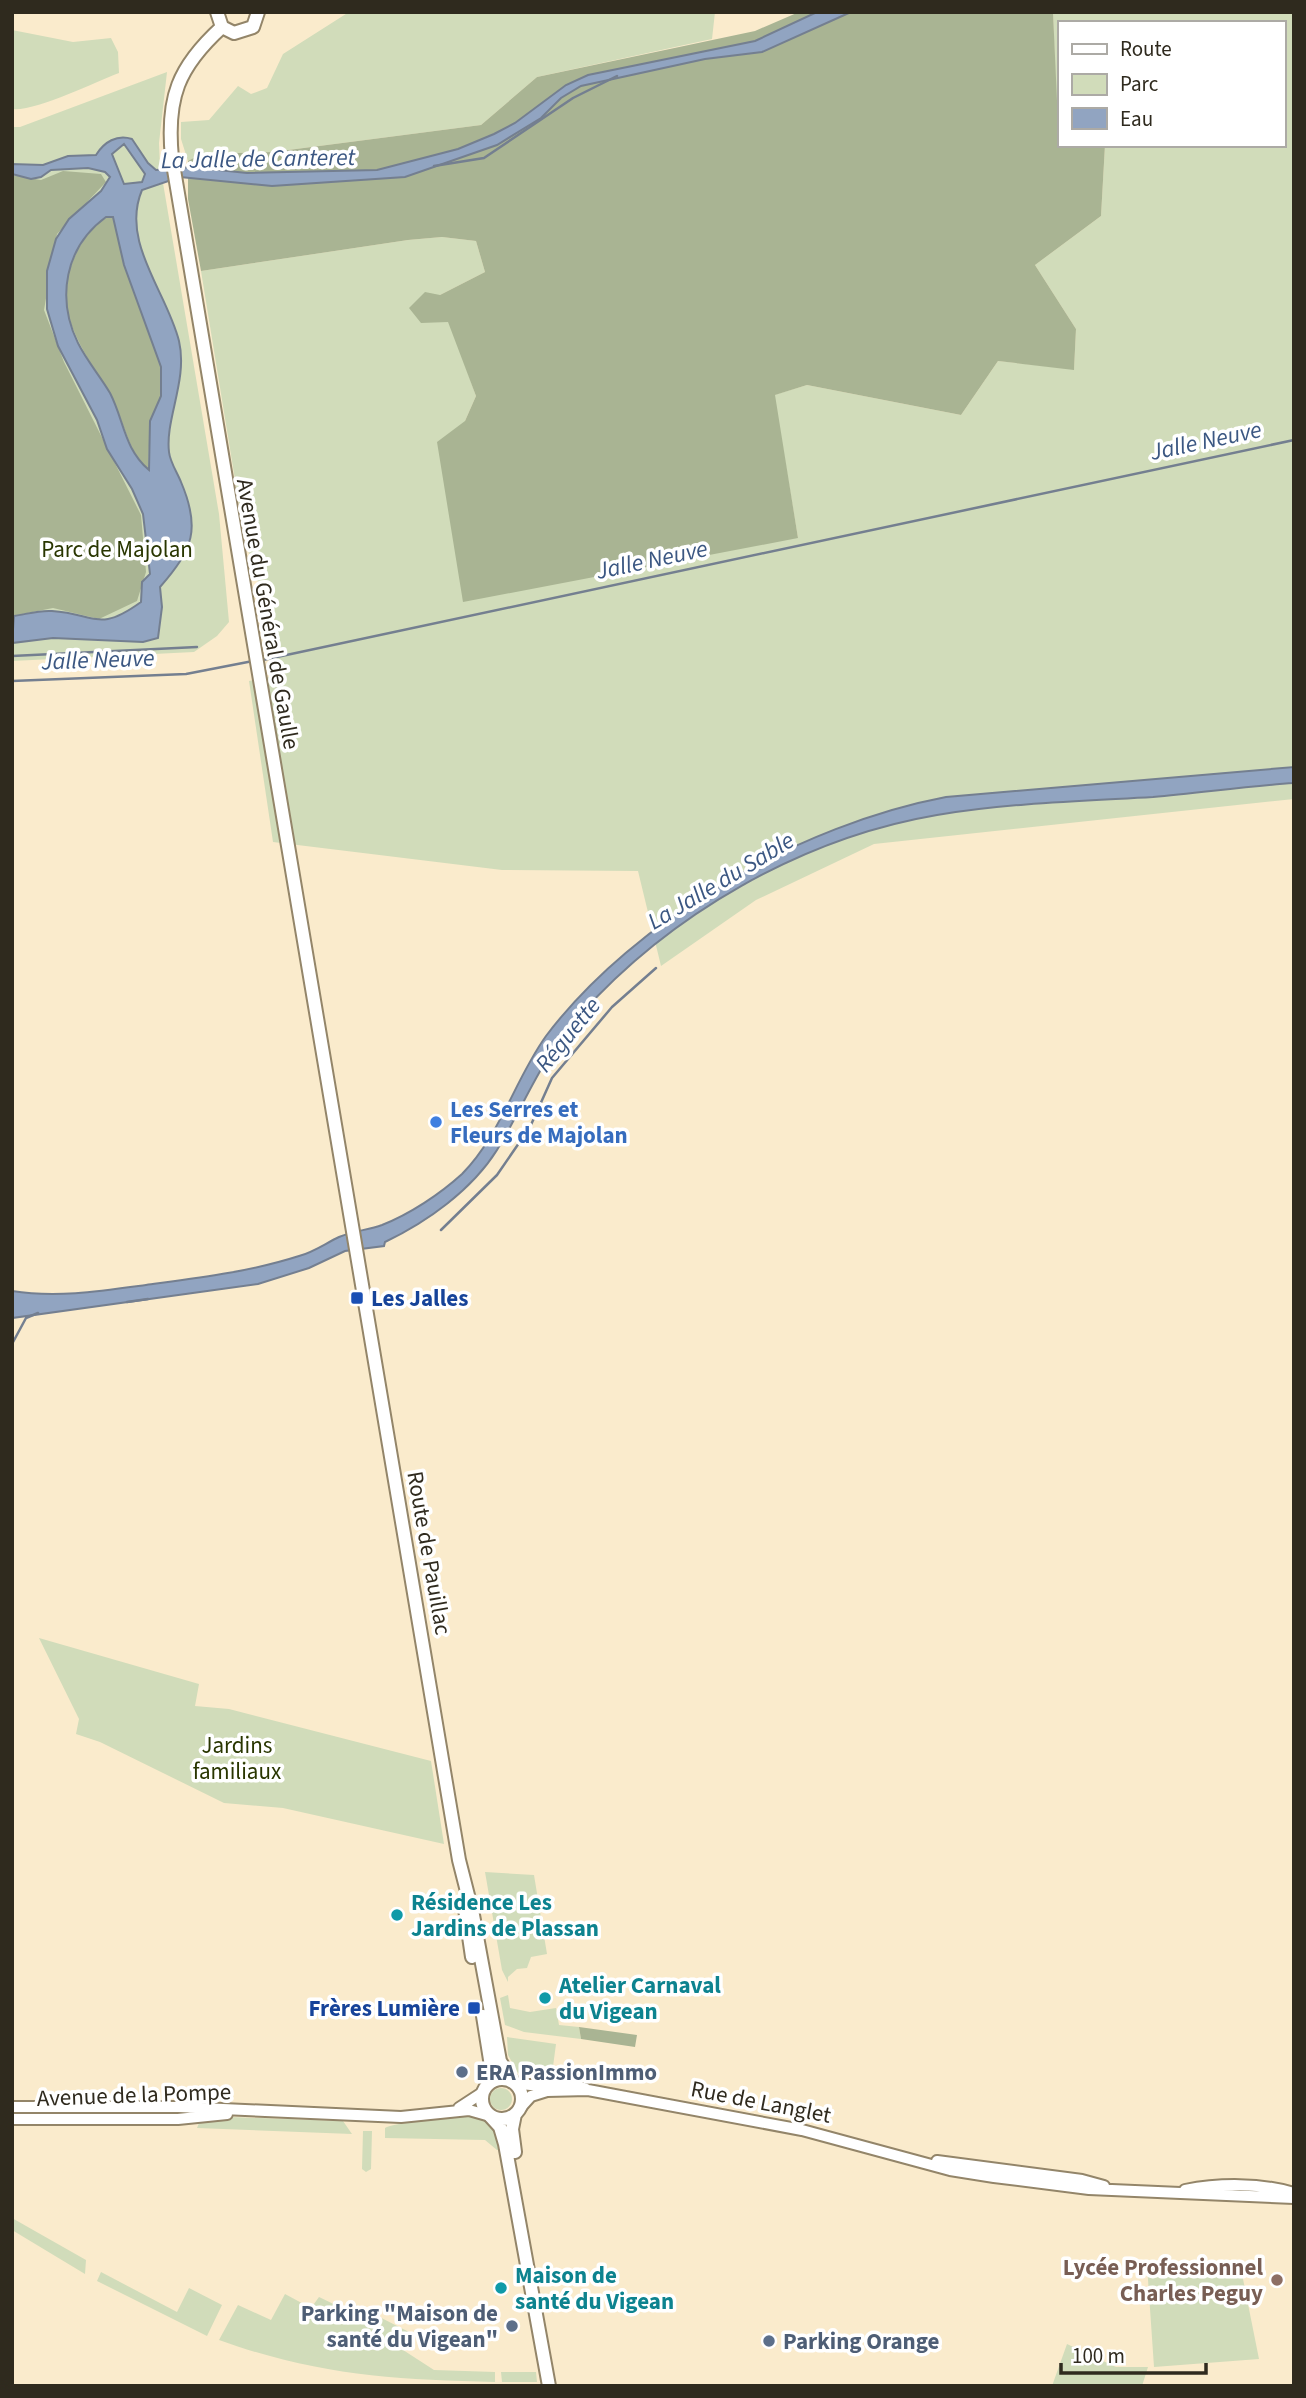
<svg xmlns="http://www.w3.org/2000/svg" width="1306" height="2398" font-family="'Source Sans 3',sans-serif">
<rect width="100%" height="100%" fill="#faebcc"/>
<path fill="#d1dcba" d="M 349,12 L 715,12 L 712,39 L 537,77 L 481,125 L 273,152 L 201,154 L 188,161 L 181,139 L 181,122 L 209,120 L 238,86 L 251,94 L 267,88 L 283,54 Z
M 1053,12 L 1294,12 L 1294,799 L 874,844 L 756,900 L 661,966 L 638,871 L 502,870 L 273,842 L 249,681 L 274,676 L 257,577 L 245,541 L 201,271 L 408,240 L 442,237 L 476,241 L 485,272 L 440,295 L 476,396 L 465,421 L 798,538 L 774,395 L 807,385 L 961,415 L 998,361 L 1074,369 L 1076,329 L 1035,265 L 1101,216 L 1105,145 L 1283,145 L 1283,23 L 1059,23 L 1059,101 L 1056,99 Z
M 12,30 L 73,42 L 111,38 L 118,52 L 119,73 C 95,82 35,112 12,109 Z
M 167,72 L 159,143 L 160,166 L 166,182 L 163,183 L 219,514 L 229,622 L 217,636 L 194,652 L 12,661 L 12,127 L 20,127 Z
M 39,1638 L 199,1684 L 195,1706 L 229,1709 L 431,1761 L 444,1844 L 283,1808 L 224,1803 L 100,1742 L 76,1734 L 79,1719 Z
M 485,1872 L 534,1875 L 547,1954 L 531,1957 L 527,1968 L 517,1969 L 508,1977 L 508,1982 L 502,1970 Z
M 508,1995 L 510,2008 L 530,2012 L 556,2008 L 559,2025 L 579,2027 L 581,2039 L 524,2032 L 505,2025 L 500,1998 Z
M 507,2037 L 556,2044 L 552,2074 L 527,2077 L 518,2073 L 508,2055 Z
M490 2099a11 11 0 1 1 22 0a11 11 0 1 1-22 0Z
M 470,2114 C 491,2121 496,2129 504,2149 L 497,2150 L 485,2140 L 385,2138 L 385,2128 C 392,2123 455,2116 470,2114 Z
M 231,2117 L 343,2121 L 352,2134 L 197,2128 L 199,2123 Z
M 363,2131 L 372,2131 L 371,2169 L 366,2172 L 362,2169 Z
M 12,2218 L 86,2260 L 85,2274 L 12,2230 Z
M 1168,2263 L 1242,2274 L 1259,2359 L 1154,2367 L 1147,2265 L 1168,2267 Z
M 101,2272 L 177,2312 L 189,2288 L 222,2305 L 207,2336 L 97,2281 Z
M 285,2294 L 311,2308 L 319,2297 L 344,2309 L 348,2301 L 409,2332 L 400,2348 L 434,2370 L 495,2372 L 495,2382 C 393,2380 316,2375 219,2340 L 238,2305 L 271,2320 Z
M 1067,2344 L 1116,2367 L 1148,2367 L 1142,2386 L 1052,2386 Z
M 501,2372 L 536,2372 L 537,2382 L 502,2382 Z"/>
<path fill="#a9b493" d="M 799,12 L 1053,12 L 1059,145 L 1105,145 L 1101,216 L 1035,265 L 1076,329 L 1074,370 L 998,361 L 961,415 L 807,385 L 775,395 L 798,538 L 463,602 L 437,442 L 465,421 L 476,396 L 448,322 L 421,323 L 409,308 L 425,292 L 440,295 L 485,272 L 476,241 L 442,237 L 408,240 L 201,271 L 188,199 L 188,161 L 201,154 L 273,152 L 481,125 L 537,77 L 755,31 Z
M 63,171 L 101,174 L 106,182 L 57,234 L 44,310 L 64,362 L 141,515 L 146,572 L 137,601 L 99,619 L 53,608 L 12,616 L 12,175 L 41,180 Z
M 107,217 L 113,217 L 124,265 L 161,367 L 161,396 L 150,421 L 148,470 C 128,450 126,427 114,403 C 93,361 53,320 70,269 C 77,248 87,231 107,217 Z
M 579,2027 L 637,2035 L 635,2047 L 581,2039 Z"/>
<path fill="#91a4c1" stroke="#747f90" stroke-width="2" fill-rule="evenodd" d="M 817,12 L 851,12 L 762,52 L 705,59 L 581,86 L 561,98 L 541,118 L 497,145 L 405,177 L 272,186 L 180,177 L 142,190 C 120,242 167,292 179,341 C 188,380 165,419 169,452 C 170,462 177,472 181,482 C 201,529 193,549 160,587 L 162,607 L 158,638 L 143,642 L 53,638 L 12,643 L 14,616 C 27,614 39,610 52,611 C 97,614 98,633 141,602 L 142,582 L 150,574 L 143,514 L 132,489 L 107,449 L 97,420 L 58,346 L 47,309 L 47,271 L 56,239 L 69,219 L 101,191 L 110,177 L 105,172 L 88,168 L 51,170 L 41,177 L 31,179 L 12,174 L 12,164 L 43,165 L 68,156 L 96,155 C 104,142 117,134 132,139 L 148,163 L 156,170 L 190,167 L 247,173 L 377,170 L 458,149 L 494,134 L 515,123 L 566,85 L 588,75 L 755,41 ZM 124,144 L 145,174 L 142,182 L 124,184 L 112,154 ZM 106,217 L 113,217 L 124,265 L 161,367 L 161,396 L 150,421 L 149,470 C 124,449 124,420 110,393 C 100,376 87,361 78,343 C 56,298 65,247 106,217 Z
M 1294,767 L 1294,783 C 1247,786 1200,793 1153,797 C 1082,801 1008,803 937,815 C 802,838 670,914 579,1016 C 540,1060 526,1102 497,1150 C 472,1190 427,1222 385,1242 L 384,1246 L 345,1251 L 309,1268 L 258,1284 L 12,1318 L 12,1291 C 57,1298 102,1291 146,1285 C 198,1278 249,1272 299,1256 C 314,1252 326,1243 339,1237 C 353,1231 368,1230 382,1225 C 410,1214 440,1194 462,1174 C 500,1136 515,1079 546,1036 C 635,918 803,824 946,797 Z"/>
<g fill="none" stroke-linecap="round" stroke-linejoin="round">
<path stroke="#747f90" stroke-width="2.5" d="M 434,166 L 484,158 L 573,98 L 617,76
M 12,656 L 197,647
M 263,660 L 1294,440
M 12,681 L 186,674 L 253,661
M 441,1230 L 497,1175 L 530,1127 L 552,1078 L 612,1007 L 656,968
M 127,1302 L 148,1299
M 12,1344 L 26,1318 L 38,1313"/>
<defs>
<path id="tertiary" d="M 513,2082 C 541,2091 554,2076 586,2089
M 12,2107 L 179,2107 L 401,2117 L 469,2110 L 490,2116
M 521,2107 L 531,2096 L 547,2091 L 588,2090 L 802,2130 L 950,2170 L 994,2177 L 1089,2189 L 1294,2198
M 459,2108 L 482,2093
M 12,2119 L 178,2119 L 227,2114
M 937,2161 L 1082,2180 L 1104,2186
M 1185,2190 C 1220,2183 1260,2183 1294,2193"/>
<path id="secondary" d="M 217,12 L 222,27 L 234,33 L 253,27 L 258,12
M 222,27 C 178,67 166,98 172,158 L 459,1860 L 473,1915 L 500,2061 L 513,2082
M 464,1902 L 472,1957
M 483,2016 L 491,2066 L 488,2085
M482 2099a20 20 0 1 1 40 0a20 20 0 1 1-40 0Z
M 490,2116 L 500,2127 L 505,2144 L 549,2386
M 515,2152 L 512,2129 L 515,2114"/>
</defs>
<use href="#tertiary" stroke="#938569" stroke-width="14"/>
<use href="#secondary" stroke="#938569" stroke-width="16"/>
<use href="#tertiary" stroke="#fff" stroke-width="10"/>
<use href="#secondary" stroke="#fff" stroke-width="12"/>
</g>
<circle fill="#3f7fe0" stroke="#fff" stroke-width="2.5" cx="436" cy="1122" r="7"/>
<g fill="#1a4fb4" stroke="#fff" stroke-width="2.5">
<rect x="350" y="1291" width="14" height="14" rx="3.5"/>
<rect x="467" y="2001" width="14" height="14" rx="3.5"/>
</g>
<g fill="#0f9aa8" stroke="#fff" stroke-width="2.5">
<circle cx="397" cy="1915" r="7"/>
<circle cx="545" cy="1998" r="7"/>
<circle cx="501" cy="2288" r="7"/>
</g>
<g fill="#5c6f8a" stroke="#fff" stroke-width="2.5">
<circle cx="462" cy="2072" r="7"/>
<circle cx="512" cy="2326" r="7"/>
<circle cx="769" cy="2341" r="7"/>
</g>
<circle fill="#8d6e63" stroke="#fff" stroke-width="2.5" cx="1277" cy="2280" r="7"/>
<g text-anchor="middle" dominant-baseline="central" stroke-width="7" stroke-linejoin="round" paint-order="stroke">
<g font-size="23" fill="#293600" stroke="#fff">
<text x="117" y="549">Parc de Majolan</text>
<text x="237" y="1745">Jardins<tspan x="237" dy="26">familiaux</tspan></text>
</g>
<g font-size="23" fill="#2f2a1e" stroke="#fff">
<text transform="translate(268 614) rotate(80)">Avenue du Général de Gaulle</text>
<text transform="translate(429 1553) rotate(80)">Route de Pauillac</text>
<text transform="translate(134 2095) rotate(-2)">Avenue de la Pompe</text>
<text transform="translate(761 2102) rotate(11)">Rue de Langlet</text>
</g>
<g font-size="23" font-weight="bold" fill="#366cbe" stroke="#fff" text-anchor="start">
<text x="450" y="1109">Les Serres et<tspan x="450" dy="26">Fleurs de Majolan</tspan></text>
</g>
<g font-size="23" font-weight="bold" fill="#164399" stroke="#fff" text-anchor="start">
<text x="371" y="1298">Les Jalles</text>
<text x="460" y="2008" text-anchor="end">Frères Lumière</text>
</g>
<g font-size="23" font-weight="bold" fill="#0d838f" stroke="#fff" text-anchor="start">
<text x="411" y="1902">Résidence Les<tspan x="411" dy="26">Jardins de Plassan</tspan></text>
<text x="559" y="1985">Atelier Carnaval<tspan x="559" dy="26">du Vigean</tspan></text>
<text x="515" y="2275">Maison de<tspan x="515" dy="26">santé du Vigean</tspan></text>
</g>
<g font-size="23" font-weight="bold" fill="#4e5e75" stroke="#fff" text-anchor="start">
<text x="476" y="2072">ERA PassionImmo</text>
<text x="498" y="2313" text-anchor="end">Parking "Maison de<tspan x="498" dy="26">santé du Vigean"</tspan></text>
<text x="783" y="2341">Parking Orange</text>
</g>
<g font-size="23" font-weight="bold" fill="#785e54" stroke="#fff" text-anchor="end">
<text x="1263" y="2267">Lycée Professionnel<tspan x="1263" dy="26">Charles Peguy</tspan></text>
</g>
<g font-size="24" font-style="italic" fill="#3b5782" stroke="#fff">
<text transform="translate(258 159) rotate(-1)">La Jalle de Canteret</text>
<text transform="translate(1206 441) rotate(-12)">Jalle Neuve</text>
<text transform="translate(652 560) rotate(-12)">Jalle Neuve</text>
<text transform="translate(98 660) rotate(-2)">Jalle Neuve</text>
<text transform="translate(721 881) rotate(-31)">La Jalle du Sable</text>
<text transform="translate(568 1035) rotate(-51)">Réguette</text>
</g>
</g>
<rect width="1306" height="2398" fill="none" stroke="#2f2a1e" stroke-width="28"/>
<rect x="1058" y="21" width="228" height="126" fill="#ffffff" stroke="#acaaa5" stroke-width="2"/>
<rect x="1072" y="44" width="35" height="10" fill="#ffffff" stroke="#acaaa5" stroke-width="2"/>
<text x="1120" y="56" font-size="21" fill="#2f2a1e">Route</text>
<rect x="1072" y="74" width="35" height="21" fill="#d1dcba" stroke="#acaaa5" stroke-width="2"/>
<text x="1120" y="91" font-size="21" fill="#2f2a1e">Parc</text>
<rect x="1072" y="108" width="35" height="21" fill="#91a4c1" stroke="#acaaa5" stroke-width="2"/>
<text x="1120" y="126" font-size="21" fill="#2f2a1e">Eau</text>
<path d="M1061 2363v10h145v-10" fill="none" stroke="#2f2a1e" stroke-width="3.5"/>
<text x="1072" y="2363" font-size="21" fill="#2f2a1e" stroke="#ffffff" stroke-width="5" paint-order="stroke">100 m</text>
</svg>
